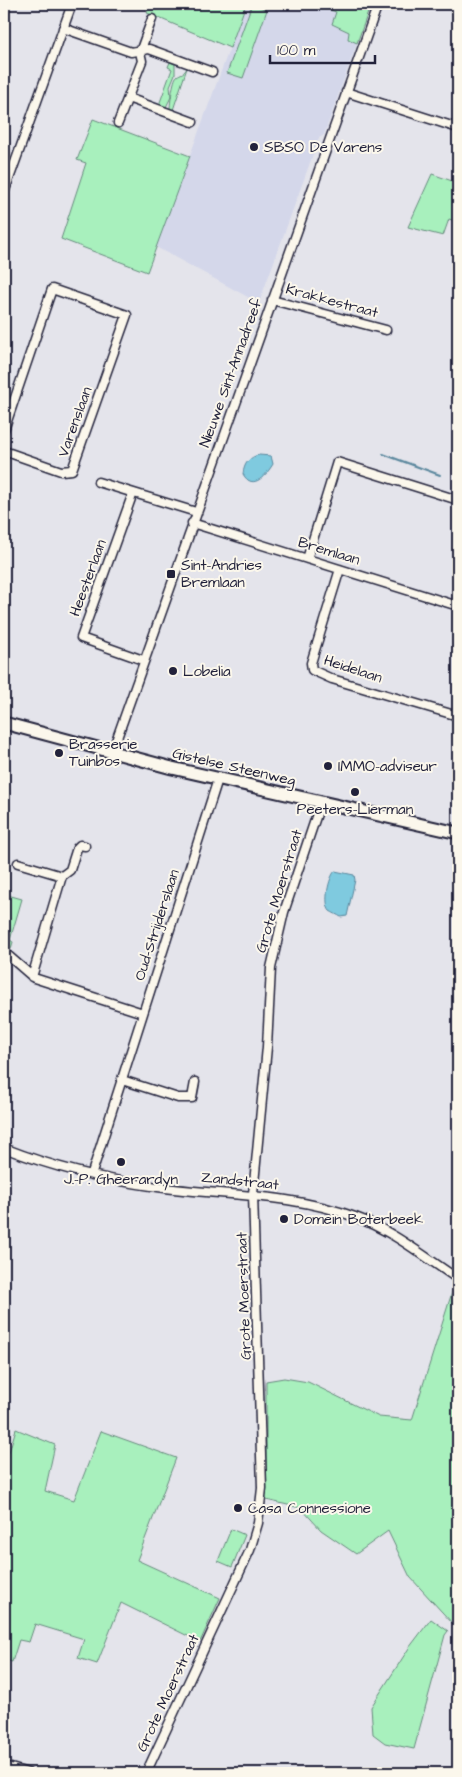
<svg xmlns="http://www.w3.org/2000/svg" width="462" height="1777" font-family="'Architects Daughter',sans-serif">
<rect width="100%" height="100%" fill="#e4e4eb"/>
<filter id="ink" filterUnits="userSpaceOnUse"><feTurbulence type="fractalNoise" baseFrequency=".02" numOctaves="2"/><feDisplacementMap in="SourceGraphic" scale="10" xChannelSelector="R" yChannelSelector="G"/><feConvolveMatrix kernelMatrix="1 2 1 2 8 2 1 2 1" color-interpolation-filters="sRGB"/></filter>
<g filter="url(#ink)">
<path fill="#d4d7ea" d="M 246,4 L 313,4 L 336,12 L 349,32 L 348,39 L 357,43 L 324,135 L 319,138 L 260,300 L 257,302 L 156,247 Z"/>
<path fill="#a8f0bd" stroke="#65897c" d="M 150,4 L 246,4 L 230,48 L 147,13 Z
M 252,4 L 267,10 L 243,78 L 227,73 Z
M 313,4 L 371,4 L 357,43 L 348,39 L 349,32 L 332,24 L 336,12 Z
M 170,62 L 175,64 L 175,74 L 170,86 L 171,97 L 166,107 L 159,105 L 172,69 L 168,67 Z
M 187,68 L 173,110 L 170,109 C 170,104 173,79 177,76 C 181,73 184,74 187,68 Z
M 93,119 L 190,156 L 147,272 L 61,239 L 86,163 L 77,160 Z
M 432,174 L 458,183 L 458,222 L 449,219 L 443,236 L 408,227 Z
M 4,894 L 22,899 L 10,940 L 13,942 L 11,949 L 4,947 Z
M 454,1286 L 458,1288 L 458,1617 L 453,1624 L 410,1577 L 388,1531 L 356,1554 L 321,1530 L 301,1508 L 266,1500 L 266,1381 L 284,1378 L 308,1382 L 379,1417 L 412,1420 Z
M 16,1429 L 55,1445 L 45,1491 L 74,1500 L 101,1431 L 176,1458 L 137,1560 L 220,1598 L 200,1642 L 121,1603 L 97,1664 L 78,1658 L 84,1639 L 35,1624 L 29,1642 L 19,1640 L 12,1662 L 5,1660 L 4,1662 L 4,1468 Z
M 231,1529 L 245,1535 L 232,1567 L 218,1561 Z
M 431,1619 L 448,1631 L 445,1635 L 414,1749 L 385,1743 L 373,1734 L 371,1707 L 409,1648 Z"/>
<path fill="#7fcadf" stroke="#5a879d" d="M 259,455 L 271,456 L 273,464 C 267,474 253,492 243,474 C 244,464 249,457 259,455 Z
M 335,871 L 354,875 L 355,880 L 347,916 L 341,917 C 338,915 333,913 330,911 C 323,903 329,877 335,871 Z"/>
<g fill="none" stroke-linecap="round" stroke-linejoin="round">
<path stroke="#5a879d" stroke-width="2" d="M 383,454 L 440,475"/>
<defs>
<path id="minor" d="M 63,28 L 131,52 L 149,49 L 212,72
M 346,92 L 458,128
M 128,98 L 193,122
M 118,123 L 142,61 L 140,52 L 152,19
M 4,193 L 72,4
M 272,300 L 386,330
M 4,430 L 52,289 L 127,315 L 72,470 L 61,471 L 4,451
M 98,482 L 196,512
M 133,493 L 81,638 L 143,660
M 192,523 L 458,606
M 307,559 L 337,462 L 458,500
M 340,569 L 311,663 L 312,670 L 332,679 L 458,716
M 112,752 L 378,4
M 18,863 L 62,876
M 4,952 L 34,978 L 143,1013
M 32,977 L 62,876 L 70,870 L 77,848 L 80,845 L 85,846
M 122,1080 L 178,1098 L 192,1098 L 195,1082
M 4,1148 C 52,1167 106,1180 158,1187 C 224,1196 291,1193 355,1217 C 392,1230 426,1258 458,1279
M 92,1173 L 218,779
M 4,1766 L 28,1773
M 146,1773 L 250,1550 L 258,1523 L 262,1488 L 253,1194 L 267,1047 L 271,968 L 284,912 L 321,802"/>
<path id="secondary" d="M 4,723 L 172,768 L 458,833"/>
</defs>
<use href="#minor" stroke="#22223b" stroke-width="11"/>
<use href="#secondary" stroke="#22223b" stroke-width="15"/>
<use href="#minor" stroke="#fbf7ec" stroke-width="8"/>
<use href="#secondary" stroke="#fbf7ec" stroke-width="11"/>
</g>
</g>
<g fill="#22223b" stroke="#fbf7ec" stroke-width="2">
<circle cx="254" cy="147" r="5"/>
<rect x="166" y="569" width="10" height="10" rx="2.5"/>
<circle cx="173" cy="671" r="5"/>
<circle cx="59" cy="753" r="5"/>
<circle cx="328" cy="766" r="5"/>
<circle cx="355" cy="792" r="5"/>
<circle cx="121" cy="1162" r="5"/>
<circle cx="284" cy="1219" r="5"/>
<circle cx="238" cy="1508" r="5"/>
</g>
<g text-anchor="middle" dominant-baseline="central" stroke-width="4" stroke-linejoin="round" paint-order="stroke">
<g font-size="15" fill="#22223b" stroke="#fbf7ec" text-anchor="start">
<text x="264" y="147">SBSO De Varens</text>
<text x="181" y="565">Sint-Andries<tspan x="181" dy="17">Bremlaan</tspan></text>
<text x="183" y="671">Lobelia</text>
<text x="69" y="744">Brasserie<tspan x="69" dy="17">Tuinbos</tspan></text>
<text x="338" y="766">IMMO-adviseur</text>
<text x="355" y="809" text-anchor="middle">Peeters-Lierman</text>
<text x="121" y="1179" text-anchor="middle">J.-P. Gheerardyn</text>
<text x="294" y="1219">Domein Boterbeek</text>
<text x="248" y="1508">Casa Connessione</text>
</g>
<g font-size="15" fill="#22223b" stroke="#fbf7ec">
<text transform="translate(332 301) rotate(15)">Krakkestraat</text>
<text transform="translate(231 373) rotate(-70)">Nieuwe Sint-Annadreef</text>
<text transform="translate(75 422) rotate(-70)">Varenslaan</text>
<text transform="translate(329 551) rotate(17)">Bremlaan</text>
<text transform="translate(88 578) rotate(-70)">Heesterlaan</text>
<text transform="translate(353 669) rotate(18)">Heidelaan</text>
<text transform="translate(234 767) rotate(13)">Gistelse Steenweg</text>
<text transform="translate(279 891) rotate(-73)">Grote Moerstraat</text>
<text transform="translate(157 925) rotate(-72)">Oud-Strijderslaan</text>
<text transform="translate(240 1181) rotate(6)">Zandstraat</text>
<text transform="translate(244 1296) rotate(-92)">Grote Moerstraat</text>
<text transform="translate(168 1693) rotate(-65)">Grote Moerstraat</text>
</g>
</g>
<rect width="462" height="1777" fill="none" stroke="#fbf7ec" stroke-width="20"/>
<rect x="10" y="10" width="442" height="1757" fill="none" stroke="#22223b" stroke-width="2" filter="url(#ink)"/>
<path d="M270 55v8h105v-8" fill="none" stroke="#22223b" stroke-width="2.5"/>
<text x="277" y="55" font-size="15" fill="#22223b" stroke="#fbf7ec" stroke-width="4" paint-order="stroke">100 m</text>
</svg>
